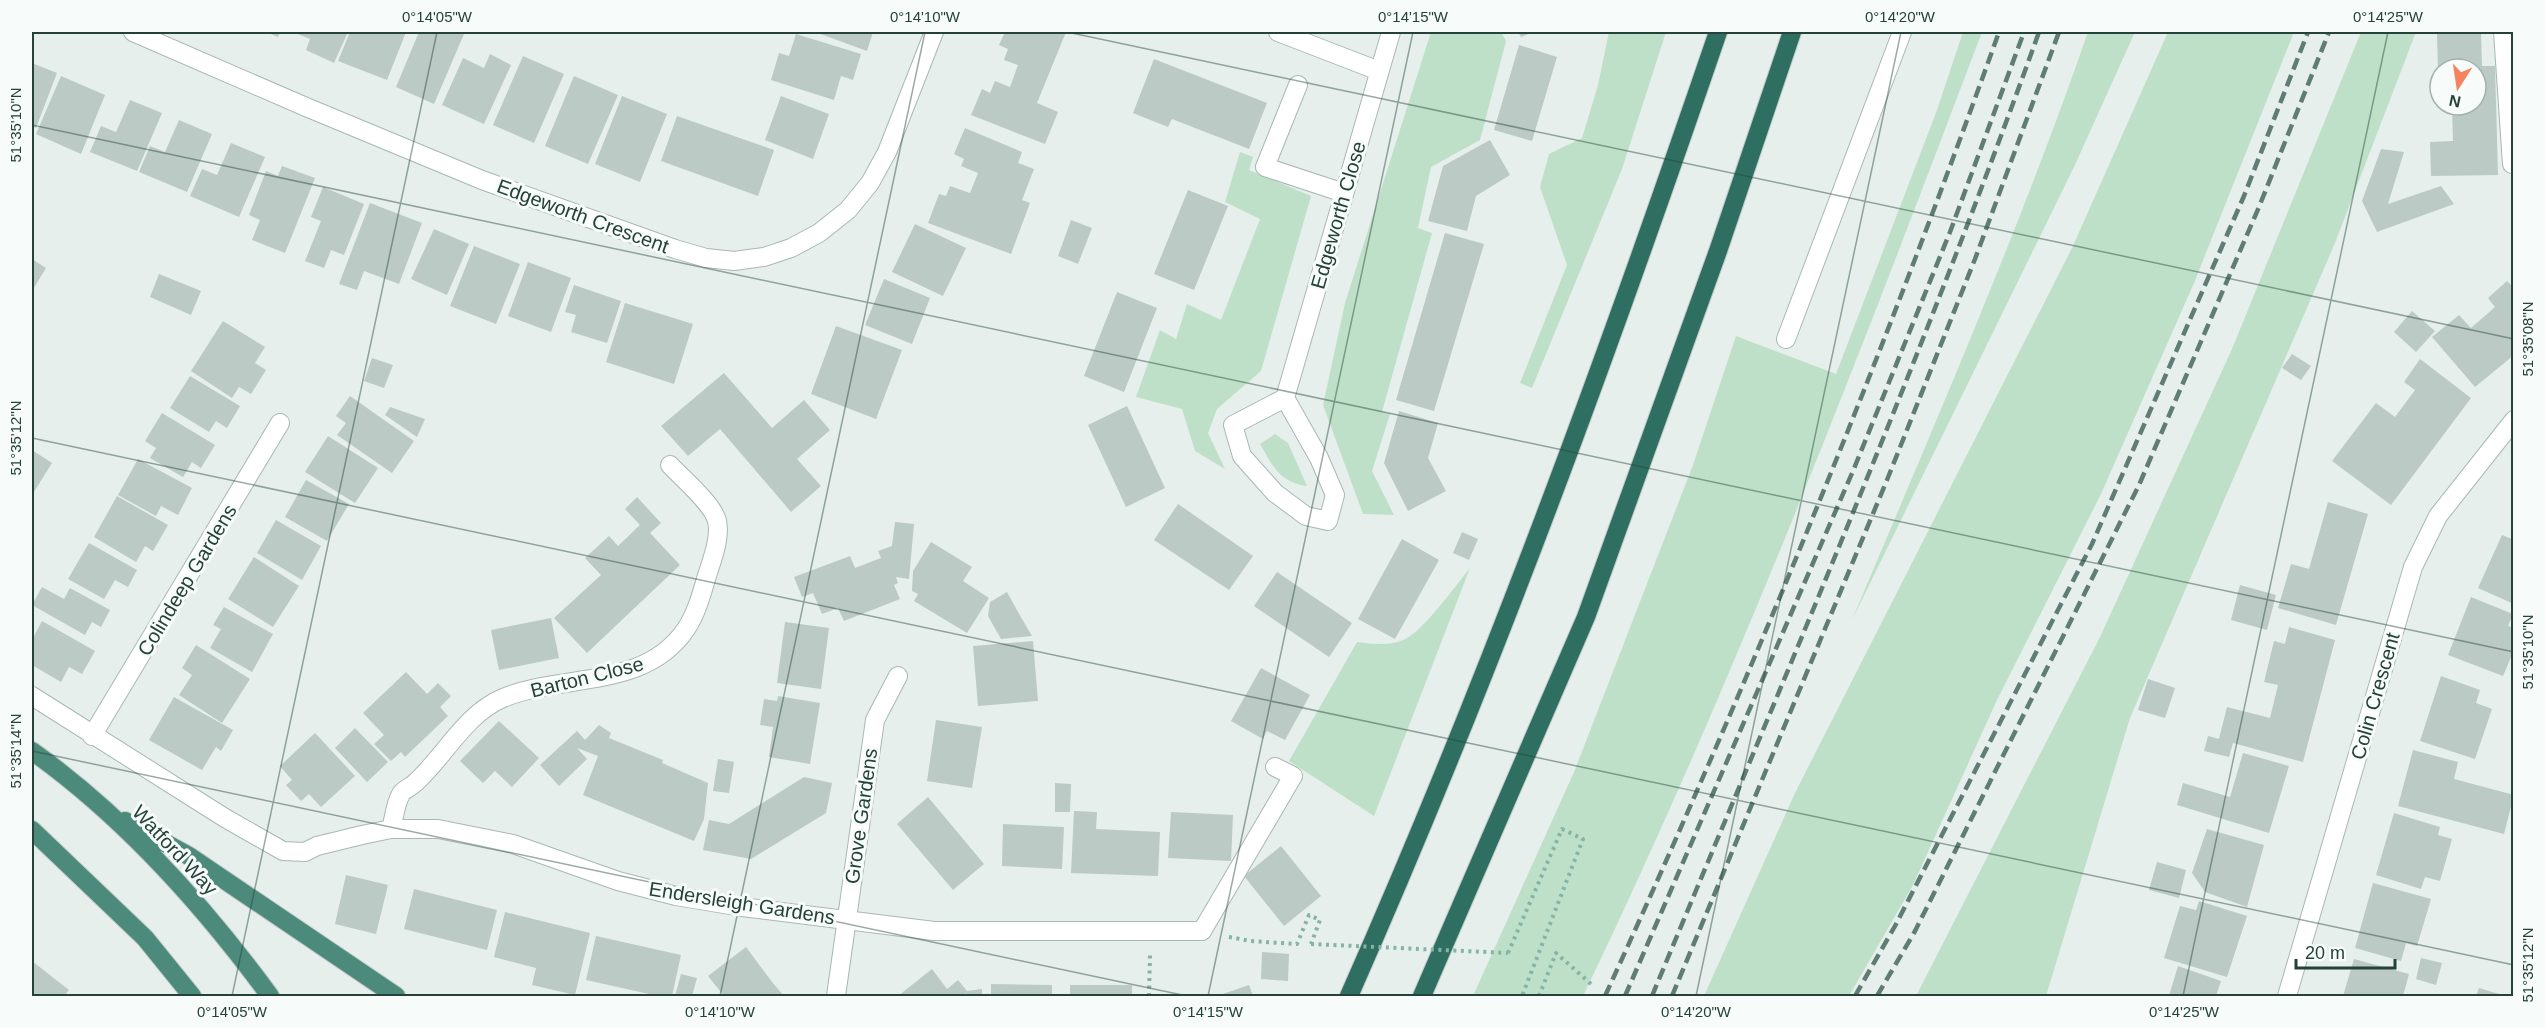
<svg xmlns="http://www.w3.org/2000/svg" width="2545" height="1028" font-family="Arial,sans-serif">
<rect width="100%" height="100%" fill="#e6efeb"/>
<path fill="#bfe0c8" d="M 1431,32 L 1501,32 L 1506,41 L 1480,140 L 1431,167 L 1418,228 L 1432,233 L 1382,412 L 1390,414 L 1372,471 L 1394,515 L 1363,514 L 1323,405 L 1345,303 Z
M 1609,32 L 1666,32 L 1622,169 L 1532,388 L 1520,383 L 1567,265 L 1540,187 L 1549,154 L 1582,138 L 1598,85 Z
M 1963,32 L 1982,32 C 1859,357 1734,683 1583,996 L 1473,996 L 1574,772 L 1693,465 L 1736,336 L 1836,374 L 1937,110 Z
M 2088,32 L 2135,32 L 2074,167 L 1852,620 C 1934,425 2019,231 2088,32 Z
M 2168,32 L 2294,32 L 2194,283 L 2101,494 L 1997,700 L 1913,885 L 1849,996 L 1704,996 L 1795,793 L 2072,248 Z
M 2361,32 L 2416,32 L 2335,243 L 2130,718 L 2046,996 L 1916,996 L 2100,637 L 2232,349 Z
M 1240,152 L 1253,157 L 1249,170 L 1311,196 L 1261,371 L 1217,409 L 1208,433 L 1225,469 L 1195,451 L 1182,409 L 1136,397 L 1160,330 L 1176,339 L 1187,304 L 1221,320 L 1260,219 L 1225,202 Z
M 1275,434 L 1288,443 L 1307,486 C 1280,482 1273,467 1260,444 Z
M 1470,568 L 1374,816 L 1289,761 L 1357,642 C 1374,644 1387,646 1403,640 C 1422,633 1456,585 1470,568 Z"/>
<path fill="#bbcac4" d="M 266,32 L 280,32 L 278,37 Z
M 293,32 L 348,32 L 334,63 L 306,50 L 310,39 Z
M 350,32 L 406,32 L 387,80 L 338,61 Z
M 419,32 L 457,32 L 464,34 L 434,104 L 396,87 Z
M 815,32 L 873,32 L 867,51 Z
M 1005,32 L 1066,32 L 1037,103 L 1058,112 L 1045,144 L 971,115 L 982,89 L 990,93 L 995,81 L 1010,87 L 1018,65 L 1004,60 L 1008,49 L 999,45 Z
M 1518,32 L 1533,32 L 1521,37 Z
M 2437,32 L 2481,32 L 2482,66 L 2495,66 L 2498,175 L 2431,176 L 2430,142 L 2453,141 L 2452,105 L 2476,105 L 2476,69 L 2440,69 L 2440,74 L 2438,74 Z
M 796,34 L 861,54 L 853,80 L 841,76 L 834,100 L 771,80 L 779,53 L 789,56 Z
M 1519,45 L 1557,57 L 1532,141 L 1494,130 Z
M 490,54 L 511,65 L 484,124 L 442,105 L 463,58 L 484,68 Z
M 523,56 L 564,74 L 534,143 L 493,125 Z
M 1154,59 L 1267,103 L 1249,149 L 1172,119 L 1168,127 L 1133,113 Z
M 32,63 L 57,73 L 36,128 L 32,126 Z
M 61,76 L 105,95 L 81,154 L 36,134 Z
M 574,76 L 618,95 L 588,164 L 545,146 Z
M 622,96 L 667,114 L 640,182 L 595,164 Z
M 781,96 L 829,114 L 813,159 L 765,140 Z
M 130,100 L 162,113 L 137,171 L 90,152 L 101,126 L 116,132 Z
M 677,116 L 774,150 L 758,196 L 661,161 Z
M 179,120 L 212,134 L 187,192 L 139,172 L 150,146 L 165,152 Z
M 965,128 L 1022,152 L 1018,163 L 1034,169 L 1022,200 L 1030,203 L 1011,254 L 928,223 L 939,194 L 946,196 L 950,186 L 970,193 L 978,173 L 961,166 L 964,159 L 954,154 Z
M 1490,140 L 1510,175 L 1476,196 L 1467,231 L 1428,221 L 1443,166 Z
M 231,143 L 265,157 L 239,217 L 190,196 L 202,169 L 217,175 Z
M 2381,149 L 2404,152 L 2388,204 L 2441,186 L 2454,204 L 2377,232 L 2362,201 Z
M 282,166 L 315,178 L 285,253 L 252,240 L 260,220 L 249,215 L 266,171 L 278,176 Z
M 323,187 L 364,204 L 344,255 L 331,250 L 324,268 L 305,261 L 321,221 L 311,217 Z
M 1188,190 L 1228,206 L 1194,290 L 1154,274 Z
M 370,203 L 422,223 L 399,284 L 364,271 L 357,290 L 339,284 Z
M 1071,220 L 1092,228 L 1078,264 L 1058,256 Z
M 915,224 L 966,248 L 943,296 L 892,272 Z
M 434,229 L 469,244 L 447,295 L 411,279 Z
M 1445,233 L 1484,244 L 1434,411 L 1396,400 Z
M 474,246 L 520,264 L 496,324 L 450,306 Z
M 32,259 L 46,268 L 32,291 Z
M 528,262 L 571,278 L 551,332 L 508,316 Z
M 159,274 L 201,291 L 191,315 L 150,297 Z
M 884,279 L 930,298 L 912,344 L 865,325 Z
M 2507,281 L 2514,288 L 2514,355 L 2475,387 L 2432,337 L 2459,315 L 2471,328 L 2495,307 L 2488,298 Z
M 574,285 L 621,301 L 607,343 L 571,332 L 576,315 L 565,312 Z
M 1117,292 L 1157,308 L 1124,392 L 1084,376 Z
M 625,303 L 693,324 L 674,384 L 606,362 Z
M 2412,311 L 2435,331 L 2416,352 L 2394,332 Z
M 223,321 L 265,347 L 255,363 L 266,370 L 251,394 L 239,387 L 232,398 L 191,371 Z
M 836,326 L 902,350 L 876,419 L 811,394 Z
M 2292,354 L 2311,366 L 2301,380 L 2282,368 Z
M 372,358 L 393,365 L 384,388 L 364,381 Z
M 2420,359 L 2471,398 L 2391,505 L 2332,461 L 2376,403 L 2395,417 L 2415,390 L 2404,382 Z
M 724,373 L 772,428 L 804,400 L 830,430 L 797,459 L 821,486 L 791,512 L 720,429 L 688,456 L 661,426 Z
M 190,376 L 240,406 L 227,428 L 216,421 L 209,432 L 170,408 Z
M 350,396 L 414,441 L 392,473 L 337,435 L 346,423 L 336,416 Z
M 1127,406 L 1165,488 L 1126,507 L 1088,425 Z
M 390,407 L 425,419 L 417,437 L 385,415 Z
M 1399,411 L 1438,423 L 1428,458 L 1446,491 L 1408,511 L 1384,463 Z
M 162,413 L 215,445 L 201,468 L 192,462 L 183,477 L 150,458 L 156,448 L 145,441 Z
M 328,436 L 378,468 L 355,503 L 305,472 Z
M 32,450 L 52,463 L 32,495 Z
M 138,459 L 192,488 L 178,515 L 161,506 L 156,516 L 118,495 Z
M 306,480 L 349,504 L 327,541 L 285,517 Z
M 117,496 L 168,525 L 153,551 L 145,546 L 136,562 L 94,537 Z
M 637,497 L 661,523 L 650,533 L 680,565 L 587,653 L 554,618 L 601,575 L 585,558 L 609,536 L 618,546 L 640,525 L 625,509 Z
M 2328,502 L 2368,514 L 2336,625 L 2278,608 L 2291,564 L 2309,569 Z
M 1178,504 L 1253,556 L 1229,590 L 1154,540 Z
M 276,520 L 321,546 L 302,580 L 257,553 Z
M 895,522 L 914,524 L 909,579 L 896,577 L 898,583 L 894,585 L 900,599 L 844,621 L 838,608 L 822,614 L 813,593 L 802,597 L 794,577 L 850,556 L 855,568 L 881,558 L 878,551 L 892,546 Z
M 1462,532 L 1478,539 L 1469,560 L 1453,553 Z
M 2502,535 L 2514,540 L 2514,604 L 2478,588 Z
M 1402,539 L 1439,560 L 1395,639 L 1358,619 Z
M 931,542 L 972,567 L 963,581 L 989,598 L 967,633 L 914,601 L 918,594 L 912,591 L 913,571 Z
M 89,543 L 137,570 L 128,587 L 115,580 L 104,599 L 68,579 Z
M 254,557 L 299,586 L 273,627 L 228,599 Z
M 1277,572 L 1352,623 L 1329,657 L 1254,606 Z
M 2240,585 L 2276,595 L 2267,630 L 2231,620 Z
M 42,587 L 64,599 L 70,588 L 110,610 L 101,627 L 92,622 L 85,635 L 32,605 Z
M 1007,592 L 1018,612 L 1032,636 L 1001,639 L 988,616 L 990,602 Z
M 2471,597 L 2513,614 L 2508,626 L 2514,628 L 2514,650 L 2503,676 L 2448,655 Z
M 224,607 L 273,634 L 252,672 L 210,648 L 221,629 L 213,625 Z
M 551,618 L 559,658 L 499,670 L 491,630 Z
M 42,621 L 95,651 L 82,674 L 69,667 L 61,682 L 32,665 L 32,640 Z
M 785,622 L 829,628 L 821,689 L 777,683 Z
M 2289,627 L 2335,640 L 2303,762 L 2233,743 L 2229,757 L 2204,751 L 2208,736 L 2219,739 L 2227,707 L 2270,718 L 2278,685 L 2264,682 L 2274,641 L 2285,644 Z
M 1033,641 L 1038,701 L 978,706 L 973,646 Z
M 196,645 L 250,679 L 222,723 L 179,695 L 192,675 L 182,668 Z
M 1261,668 L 1310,695 L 1285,740 L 1267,731 L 1263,739 L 1231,721 Z
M 406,672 L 427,694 L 438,683 L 451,696 L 440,707 L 448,716 L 405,757 L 401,752 L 391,761 L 374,744 L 384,735 L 363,713 Z
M 2441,676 L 2480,690 L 2476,703 L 2492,709 L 2475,759 L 2420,741 Z
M 2148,679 L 2175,688 L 2165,718 L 2138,710 Z
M 778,696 L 820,703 L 810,764 L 769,757 L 773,727 L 760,725 L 764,699 L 777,701 Z
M 174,697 L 233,730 L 221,751 L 216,747 L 202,770 L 149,740 Z
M 936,720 L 982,727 L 972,788 L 927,781 Z
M 499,721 L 539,758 L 512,787 L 495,771 L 483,783 L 460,761 Z
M 599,725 L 611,733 L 609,738 L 663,760 L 662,763 L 708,783 L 704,819 L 694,841 L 583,795 L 598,756 L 577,748 L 587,759 L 559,786 L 540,765 L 577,731 L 585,740 Z
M 355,728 L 388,762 L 367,782 L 335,748 Z
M 315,733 L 355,776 L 321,807 L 309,794 L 301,801 L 286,785 L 292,780 L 280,766 Z
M 2413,750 L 2458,762 L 2454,779 L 2514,795 L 2504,834 L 2398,806 Z
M 2243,753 L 2289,766 L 2269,833 L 2177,805 L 2183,783 L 2230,797 Z
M 718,759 L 734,762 L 729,793 L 713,791 Z
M 804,777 L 832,783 L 826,813 L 751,859 L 703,850 L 709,820 L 729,824 Z
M 1055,783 L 1071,784 L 1070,812 L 1055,812 Z
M 928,797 L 984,864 L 953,890 L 897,824 Z
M 1074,811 L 1097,812 L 1096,829 L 1160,832 L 1158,876 L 1071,873 Z
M 1171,812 L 1233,815 L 1231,861 L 1168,858 Z
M 2394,813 L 2440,827 L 2438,835 L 2452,839 L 2440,881 L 2425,877 L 2421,889 L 2376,875 Z
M 1003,824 L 1064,827 L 1062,869 L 1002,866 Z
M 2207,829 L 2264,845 L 2247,907 L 2205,892 L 2192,873 Z
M 1281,846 L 1321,896 L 1284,926 L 1244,876 Z
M 2157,862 L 2186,870 L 2179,898 L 2149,890 Z
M 346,875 L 388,885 L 376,934 L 335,924 Z
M 2373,883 L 2431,899 L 2417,946 L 2406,943 L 2401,961 L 2355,948 Z
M 414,889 L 497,910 L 487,950 L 404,929 Z
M 2199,901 L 2247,916 L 2227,977 L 2164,958 L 2180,906 L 2196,910 Z
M 505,912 L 590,933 L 575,995 L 532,985 L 536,968 L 494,957 Z
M 596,936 L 681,955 L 672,996 L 658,996 L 586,980 Z
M 746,947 L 772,982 L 784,996 L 724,996 L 708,976 Z
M 1262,952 L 1289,954 L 1288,981 L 1261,979 Z
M 2421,958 L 2442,963 L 2436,985 L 2416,979 Z
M 2354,959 L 2409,974 L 2403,996 L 2343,996 Z
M 32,961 L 69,990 L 64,996 L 32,996 Z
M 2178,966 L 2221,981 L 2216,996 L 2169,996 Z
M 932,969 L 947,989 L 958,980 L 967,991 L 982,989 L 982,996 L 966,996 L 966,993 L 962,996 L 898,996 Z
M 681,974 L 697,978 L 692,996 L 675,996 Z
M 991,984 L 1052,985 L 1052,996 L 991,996 Z
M 1070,985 L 1132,985 L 1132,996 L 1070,996 Z
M 1249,985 L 1253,996 L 1217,996 Z
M 2479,988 L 2506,996 L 2476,996 Z"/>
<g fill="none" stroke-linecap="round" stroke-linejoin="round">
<defs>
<path id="service" d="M 2503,32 L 2512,164
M 1298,85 L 1265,167 L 1344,193
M 1786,339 L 1902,32
M 1202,931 L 1293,776 L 1275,767"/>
<path id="minor" d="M 133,32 L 306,107 L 482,180 L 675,249 L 706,258 L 734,261 L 764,257 L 791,248 L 819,233 L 848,210 L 870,183 L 887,152 L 934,32
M 1278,32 L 1379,71
M 1285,398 L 1233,425 L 1242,456 L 1275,493 L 1306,516 L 1328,521 L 1335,495 L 1319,458 L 1285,398 L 1391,32
M 32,696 L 225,818 L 283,851 L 305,852 L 317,846 L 362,835 L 391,829 L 438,829 L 513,844 L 618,881 L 676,896 L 742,907 L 934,931 L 1202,931
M 92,736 L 280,423
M 391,829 C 394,819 395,804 401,794 C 403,790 411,787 415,783 C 445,756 465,714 503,698 C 563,673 645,690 686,629 C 696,614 701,596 706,579 C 711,562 721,539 717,521 C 713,504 683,479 670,465
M 836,996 L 875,720 L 898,676
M 2287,996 L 2413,567 L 2438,516 L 2514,420"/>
<path id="trunk" d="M 32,751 C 123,816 204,906 270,996
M 125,821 L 189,856 L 396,996
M 32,830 L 145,938 L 192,996"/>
<path id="motorway" d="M 1349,996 C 1488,682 1607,357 1718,32
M 1422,996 L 1586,617 L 1718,251 L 1792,32"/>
</defs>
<use href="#service" stroke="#a8b8b2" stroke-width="20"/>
<use href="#minor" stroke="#a8b8b2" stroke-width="20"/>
<use href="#trunk" stroke="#c2cac8" stroke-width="20"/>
<use href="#motorway" stroke="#c2cac8" stroke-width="20"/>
<path stroke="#86b3a5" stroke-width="4" stroke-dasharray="3 4.5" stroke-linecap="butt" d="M 1229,937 L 1251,941 L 1297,944 L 1309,915 L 1320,920 L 1311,944
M 1508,953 L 1562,829 L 1583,839 L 1522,996
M 1149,996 L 1150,955
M 1539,996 L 1556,953 L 1591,984"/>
<use href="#service" stroke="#fff" stroke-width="18"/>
<use href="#minor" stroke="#fff" stroke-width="18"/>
<use href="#trunk" stroke="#4c8a7c" stroke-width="18"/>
<use href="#motorway" stroke="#2f6f62" stroke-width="18"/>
<path stroke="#5f7d75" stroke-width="4.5" stroke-dasharray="12 6" stroke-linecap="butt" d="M 1605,996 C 1750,680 1882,359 1999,32
M 1625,996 L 1853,471 L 1950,232 L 2024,32
M 1652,996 C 1785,676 1922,358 2039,32
M 1672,996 L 1887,480 L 1975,259 L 2059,32
M 1855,996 L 1895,926 L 2092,544 L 2244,196 L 2308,32
M 1877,996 L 1914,933 L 2139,485 L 2259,207 L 2329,32"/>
<path stroke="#86b3a5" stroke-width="4" stroke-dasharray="3 4.5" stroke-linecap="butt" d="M 1311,944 L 1508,953"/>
</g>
<path fill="none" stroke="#24423a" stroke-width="1.5" stroke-opacity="0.45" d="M 1067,32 L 2514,339M 32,125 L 2514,652M 32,438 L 2514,965M 32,751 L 1187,996M 232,996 L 437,32M 720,996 L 925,32M 1208,996 L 1413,32M 1696,996 L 1901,32M 2183,996 L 2388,32"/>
<g text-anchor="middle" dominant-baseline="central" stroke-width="6" stroke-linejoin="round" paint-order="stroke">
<g font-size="20" fill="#24423a" stroke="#f7fbf9">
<text transform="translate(1338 215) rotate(-74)">Edgeworth Close</text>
<text transform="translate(583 216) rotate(20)">Edgeworth Crescent</text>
<text transform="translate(187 580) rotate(-59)">Colindeep Gardens</text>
<text transform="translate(587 677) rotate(-14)">Barton Close</text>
<text transform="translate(2375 696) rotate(-74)">Colin Crescent</text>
<text transform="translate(861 816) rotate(-82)">Grove Gardens</text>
<text transform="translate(175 850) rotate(47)">Watford Way</text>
<text transform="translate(742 903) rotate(9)">Endersleigh Gardens</text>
</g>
</g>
<rect width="2545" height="1028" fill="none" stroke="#f7fbf9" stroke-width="66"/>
<g transform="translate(2458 87) rotate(192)"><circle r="28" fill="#f7fbf9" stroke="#a3b1ad" stroke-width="1.5"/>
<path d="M0-4.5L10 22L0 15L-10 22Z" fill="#f4845f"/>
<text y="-9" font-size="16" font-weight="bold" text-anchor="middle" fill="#24423a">N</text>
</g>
<path d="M2296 959v9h99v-9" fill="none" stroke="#24423a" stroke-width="3"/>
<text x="2305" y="959" font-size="18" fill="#24423a" stroke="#f7fbf9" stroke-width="4.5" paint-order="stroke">20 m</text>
<rect x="33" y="33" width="2479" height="962" fill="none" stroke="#24423a" stroke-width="2"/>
<g font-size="15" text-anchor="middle" fill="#24423a">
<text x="437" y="22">0°14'05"W</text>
<text x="925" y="22">0°14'10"W</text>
<text x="1413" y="22">0°14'15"W</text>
<text x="1900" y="22">0°14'20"W</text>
<text x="2388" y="22">0°14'25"W</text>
<text transform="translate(16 125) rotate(-90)" y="5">51°35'10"N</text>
<text transform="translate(2528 339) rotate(-90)" y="5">51°35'08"N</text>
<text transform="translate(16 438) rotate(-90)" y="5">51°35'12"N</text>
<text transform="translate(2528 652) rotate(-90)" y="5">51°35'10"N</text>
<text transform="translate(16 751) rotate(-90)" y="5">51°35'14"N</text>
<text transform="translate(2528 965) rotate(-90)" y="5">51°35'12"N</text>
<text x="232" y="1017">0°14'05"W</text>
<text x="720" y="1017">0°14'10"W</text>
<text x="1208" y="1017">0°14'15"W</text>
<text x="1696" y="1017">0°14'20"W</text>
<text x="2184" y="1017">0°14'25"W</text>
</g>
</svg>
